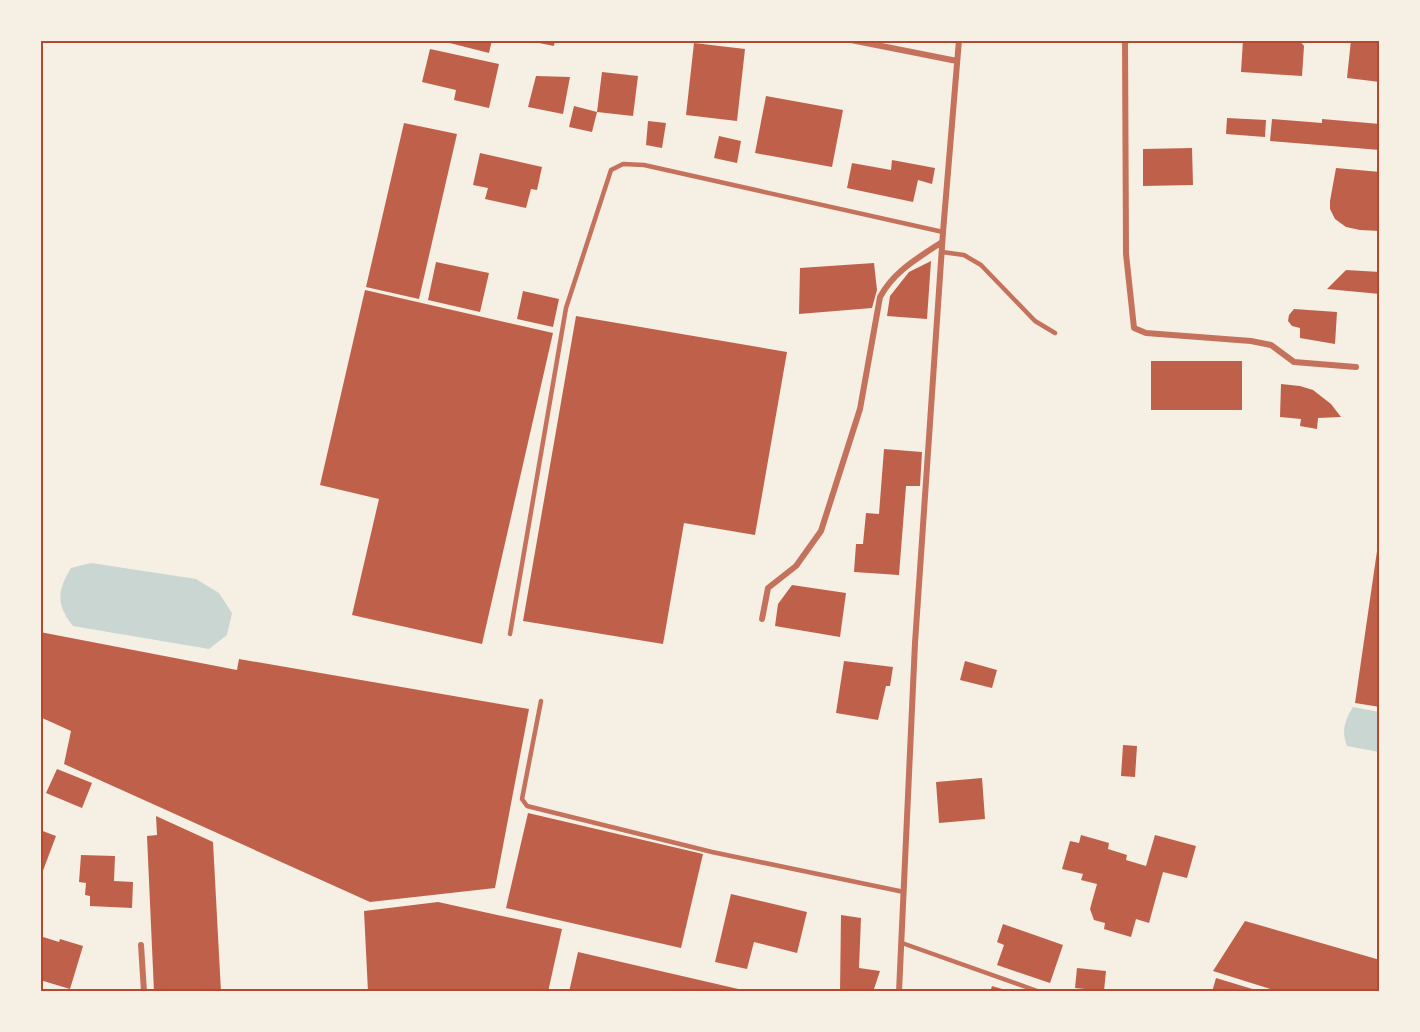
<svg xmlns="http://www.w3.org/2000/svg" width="1420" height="1032" font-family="'Source Sans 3',sans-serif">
<rect width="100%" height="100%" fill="#f6efe4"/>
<path fill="#c9d6d2" d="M 91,563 L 196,579 L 219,593 L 232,613 L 227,635 L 209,649 L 73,626 C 56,605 57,591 71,568 Z
M 1353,707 L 1379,712 L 1379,752 L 1347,746 C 1341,731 1345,720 1353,707 Z"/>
<path fill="#bf614a" d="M 438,40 L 492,40 L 489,53 Z
M 535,40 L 555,40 L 554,46 L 534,42 Z
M 1243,40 L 1299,40 L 1304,46 L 1302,76 L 1241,72 Z
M 1351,40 L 1380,40 L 1380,82 L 1347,78 Z
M 694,43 L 745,49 L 737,121 L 686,115 Z
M 430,49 L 499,64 L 489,108 L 454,100 L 456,90 L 422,82 Z
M 602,72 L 638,76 L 633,116 L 597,112 L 592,132 L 569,127 L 574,106 L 597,112 Z
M 536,76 L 570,77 L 563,114 L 528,107 Z
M 766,96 L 843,110 L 832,167 L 755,153 Z
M 1227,118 L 1266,120 L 1265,137 L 1226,134 Z
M 1272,119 L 1322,123 L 1322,119 L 1380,124 L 1380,150 L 1270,141 Z
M 648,121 L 666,123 L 662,148 L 646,145 Z
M 404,123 L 457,134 L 419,299 L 366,287 Z
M 719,136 L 741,141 L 737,163 L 714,158 Z
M 1192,148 L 1193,185 L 1143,186 L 1143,149 Z
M 480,153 L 542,167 L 537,190 L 531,189 L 526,208 L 485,199 L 488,188 L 473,185 Z
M 892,160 L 935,168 L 932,184 L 918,180 L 913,202 L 847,188 L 852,163 L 891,170 Z
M 1336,168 L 1380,172 L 1380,231 L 1360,230 L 1346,227 L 1335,219 L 1330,209 L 1330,201 Z
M 931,261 L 927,319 L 887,316 L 890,296 L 909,272 Z
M 436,262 L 489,273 L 480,312 L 428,300 Z
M 874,263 L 877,290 L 872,308 L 799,314 L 800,268 Z
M 1346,270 L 1380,272 L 1380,294 L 1327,289 Z
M 365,290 L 553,333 L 482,644 L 352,615 L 379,499 L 320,485 Z
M 523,291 L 559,299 L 553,327 L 517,319 Z
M 1294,309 L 1337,312 L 1335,344 L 1300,338 L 1300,328 L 1292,326 L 1288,321 L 1289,315 Z
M 576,316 L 787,352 L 755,535 L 684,523 L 663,644 L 523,621 Z
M 1151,361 L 1242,361 L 1242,410 L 1151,410 Z
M 1281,384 L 1300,386 L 1313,390 L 1331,404 L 1341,417 L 1318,418 L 1317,429 L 1300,426 L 1301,419 L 1280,417 Z
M 884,449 L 922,452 L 920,486 L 906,486 L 899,575 L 854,572 L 856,544 L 863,544 L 866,513 L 879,514 Z
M 1378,544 L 1380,544 L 1380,707 L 1355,703 Z
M 792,585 L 846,593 L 840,637 L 775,626 L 778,604 Z
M 40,632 L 237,670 L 239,659 L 529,709 L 495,888 L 370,902 L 64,764 L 71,731 L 40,717 Z
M 844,661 L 893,667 L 890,686 L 886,686 L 878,720 L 836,713 Z
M 965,661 L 997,670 L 992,688 L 960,680 Z
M 1123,745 L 1137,746 L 1135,777 L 1121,776 Z
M 57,769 L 92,783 L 82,808 L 46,793 Z
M 982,778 L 985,819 L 939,823 L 936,782 Z
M 528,813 L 703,854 L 681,948 L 506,908 Z
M 156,816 L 213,842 L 221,992 L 154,992 L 147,836 L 157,835 Z
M 40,830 L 56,836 L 41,876 L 40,876 Z
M 1081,835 L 1109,843 L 1108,849 L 1127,855 L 1126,860 L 1146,866 L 1155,835 L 1196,846 L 1187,878 L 1163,872 L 1149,923 L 1136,919 L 1131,937 L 1104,929 L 1105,923 L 1094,920 L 1090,909 L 1097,884 L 1081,880 L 1083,874 L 1062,869 L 1070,841 L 1079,843 Z
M 81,855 L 115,856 L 114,881 L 133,882 L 132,908 L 90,906 L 90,896 L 85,895 L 86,883 L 79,882 Z
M 731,894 L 807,912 L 797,953 L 754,942 L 747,969 L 715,962 Z
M 438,902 L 562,929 L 548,992 L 368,992 L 364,911 Z
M 841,915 L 861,918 L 859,968 L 880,971 L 873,992 L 840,992 Z
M 1245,921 L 1380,960 L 1380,992 L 1280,992 L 1213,971 Z
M 1003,924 L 1063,945 L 1050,983 L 997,965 L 1004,945 L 997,942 Z
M 40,936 L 59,942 L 60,939 L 83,946 L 70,989 L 40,980 Z
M 578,952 L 747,991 L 747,992 L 569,992 Z
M 1077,968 L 1106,971 L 1104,991 L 1075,988 Z
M 1216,978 L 1259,991 L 1259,992 L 1212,992 Z
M 992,986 L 1009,991 L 1009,992 L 990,992 Z"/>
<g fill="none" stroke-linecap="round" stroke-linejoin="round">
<path stroke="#c5725c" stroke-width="4.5" d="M 942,252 L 964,255 L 981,265 L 1035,321 L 1055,333
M 510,634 L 566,308 L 611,170 L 623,164 L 644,165 L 943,232
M 541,701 L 522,799 L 527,806 L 712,852 L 904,892
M 902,943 L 1040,992"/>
<path stroke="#c5725c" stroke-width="6" d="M 851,40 L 957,61
M 1125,40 L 1126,254 L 1134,328 L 1146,333 L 1251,341 L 1271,345 L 1294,362 L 1356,367
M 762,619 L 768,588 L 796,566 L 821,531 L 860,409 L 880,297 C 894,271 918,258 942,242
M 141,945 L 144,992
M 899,992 L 915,643 L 943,232 L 959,40"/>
</g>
<rect width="1420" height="1032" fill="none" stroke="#f6efe4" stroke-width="84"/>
<rect x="42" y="42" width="1336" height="948" fill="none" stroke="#b5482f" stroke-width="2"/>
</svg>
